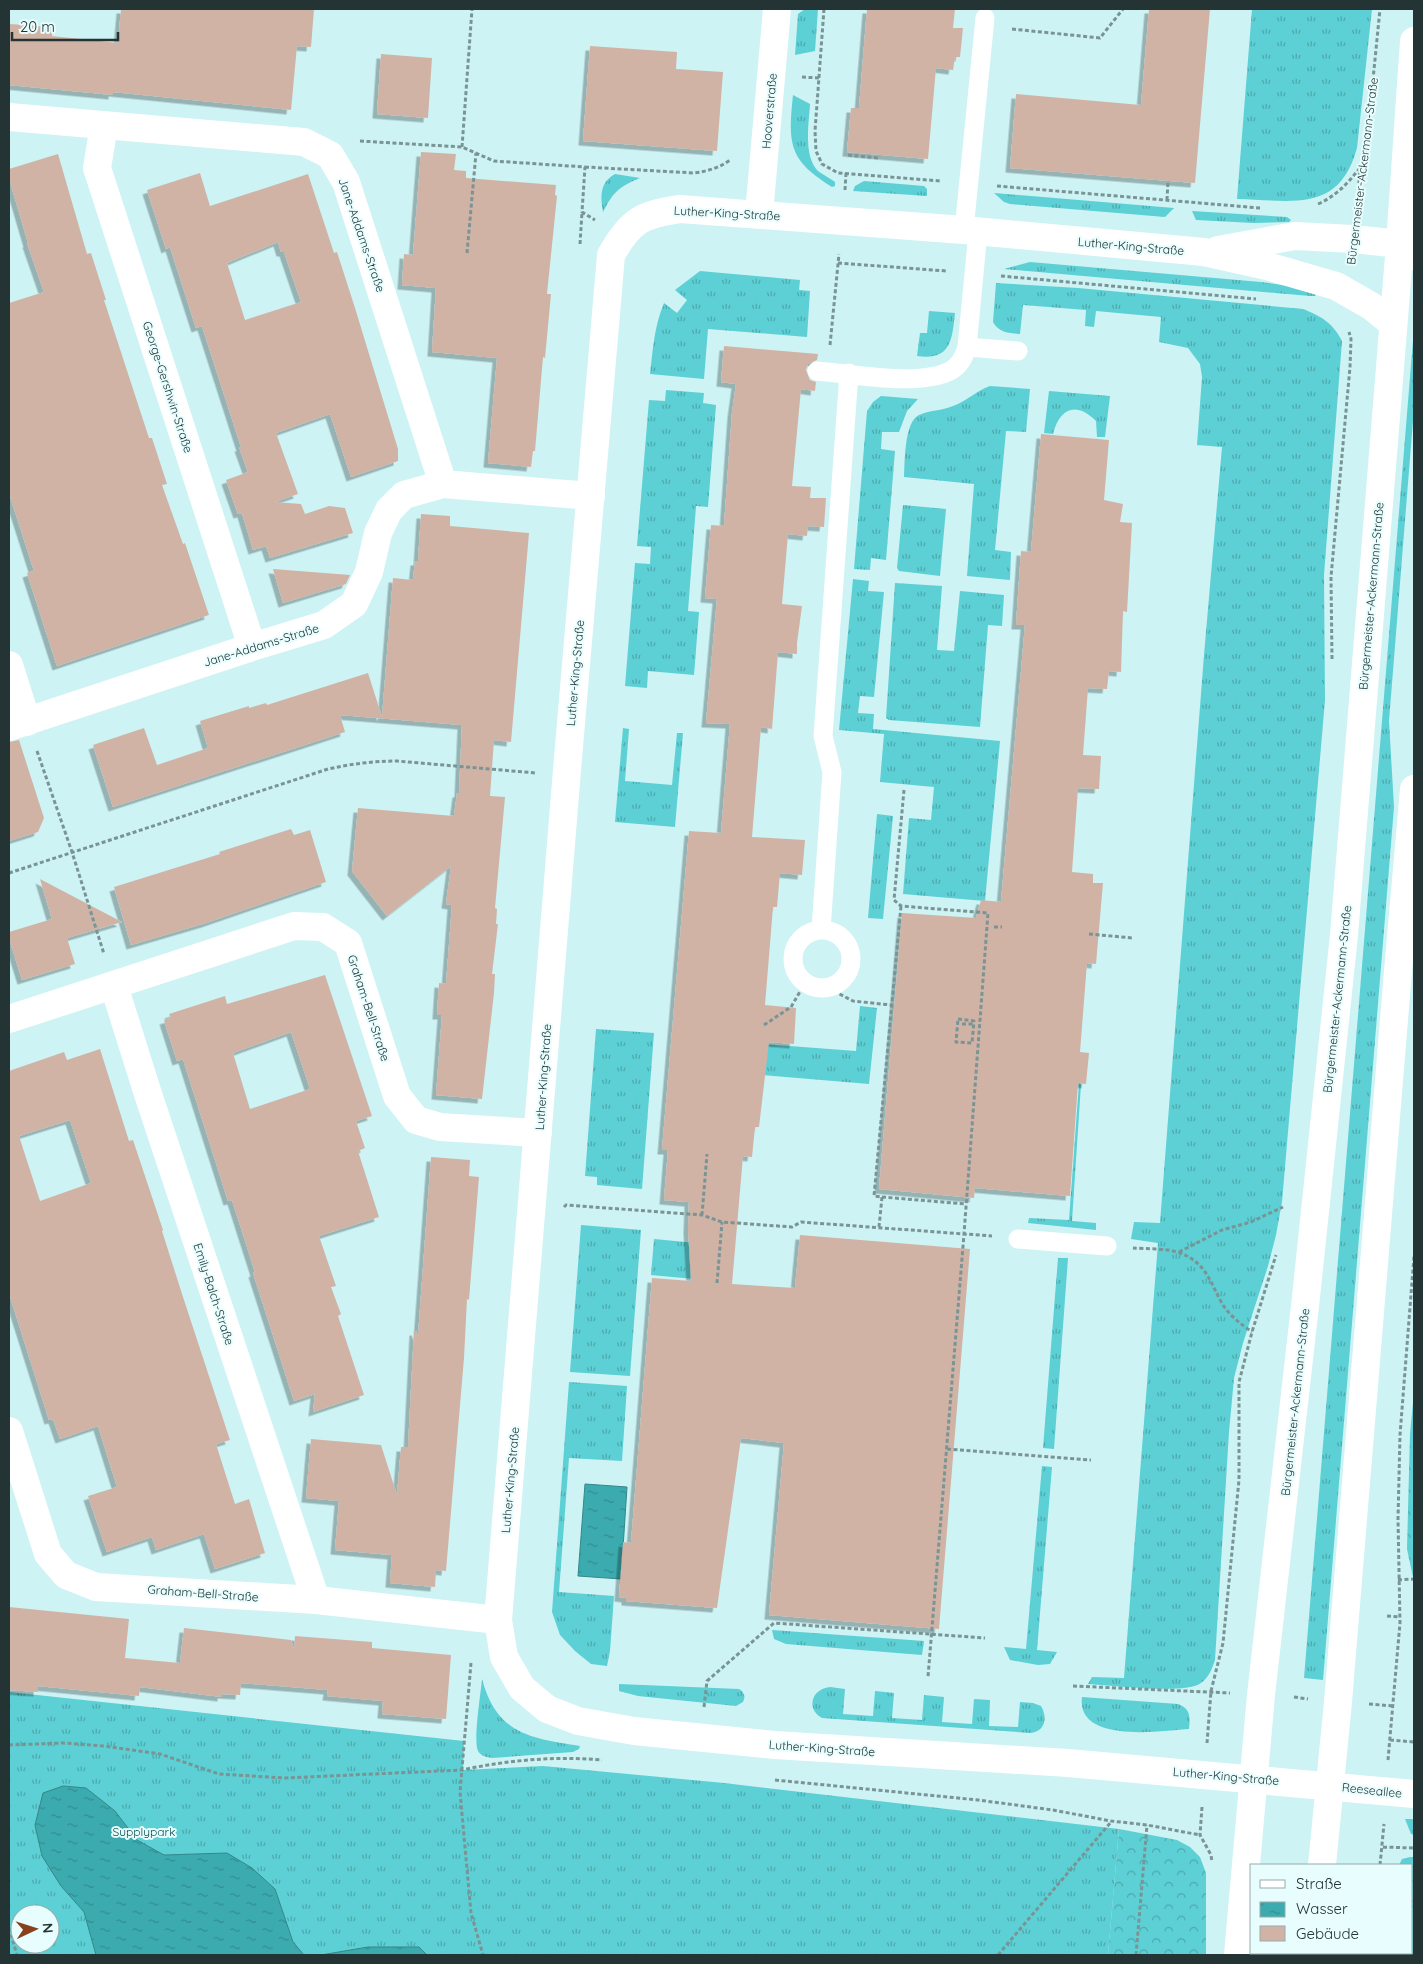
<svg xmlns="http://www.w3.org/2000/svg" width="1423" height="1964" font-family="Quicksand,sans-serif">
<defs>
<pattern id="grass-tufts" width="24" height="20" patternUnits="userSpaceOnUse" patternTransform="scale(1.25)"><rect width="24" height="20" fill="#5cd0d4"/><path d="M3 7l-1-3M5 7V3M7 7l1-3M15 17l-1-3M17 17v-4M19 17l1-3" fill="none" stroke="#4ca9ad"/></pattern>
<pattern id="forest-crowns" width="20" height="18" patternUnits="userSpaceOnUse" patternTransform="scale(1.25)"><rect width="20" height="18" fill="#5cd0d4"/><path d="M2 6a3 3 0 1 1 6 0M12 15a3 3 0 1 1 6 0" fill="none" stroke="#4ca9ad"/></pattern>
<pattern id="water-ripples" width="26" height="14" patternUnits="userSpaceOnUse" patternTransform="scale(1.25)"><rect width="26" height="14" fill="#3cabaf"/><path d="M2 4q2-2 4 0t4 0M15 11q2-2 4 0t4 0" fill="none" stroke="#328c8f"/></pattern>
<filter id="shadow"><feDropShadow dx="-4.5" dy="4.5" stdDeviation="0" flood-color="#0004"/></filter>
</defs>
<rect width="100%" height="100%" fill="#cdf3f4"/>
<path fill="url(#grass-tufts)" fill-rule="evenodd" d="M 805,9 L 818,9 L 815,51 L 795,55 L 798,14 Z
M 1252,9 L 1372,9 L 1357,148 C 1339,214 1292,200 1237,199 Z
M 793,95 L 810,104 C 809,123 803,156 818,171 C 823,175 830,178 835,182 L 835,186 L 832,187 C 788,160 788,143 793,95 Z
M 615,174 L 640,178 C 620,186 613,192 603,212 C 600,196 600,182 615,174 Z
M 864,181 L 924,186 L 927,189 L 927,196 L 853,191 L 855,186 Z
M 994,193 L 1174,208 L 1165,217 L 1010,204 L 1004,202 Z
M 1192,211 L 1287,217 L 1291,220 L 1289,222 L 1254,223 L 1196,220 Z
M 1030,262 L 1261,282 L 1289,286 L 1316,293 L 1315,296 L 1310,296 L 1004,269 Z
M 700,271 L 800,280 L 799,290 L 810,291 L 807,337 L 708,329 L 704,379 L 650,374 C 653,349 654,327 664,303 L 677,313 L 687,300 L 675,290 Z
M 996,283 L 1078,288 L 1303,309 C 1321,316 1333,323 1342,341 L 1324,575 L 1325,700 L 1282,1202 L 1276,1235 L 1268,1266 L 1243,1343 L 1234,1378 L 1229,1432 L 1215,1660 C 1212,1669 1209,1677 1201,1683 C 1186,1695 1110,1685 1088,1684 L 1092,1677 L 1124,1678 L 1158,1243 L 1131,1239 L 1134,1222 L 1160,1223 L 1204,655 L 1222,447 L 1197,445 L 1202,377 L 1200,364 L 1188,348 L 1159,342 L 1161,317 L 1096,311 L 1094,327 L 1085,326 L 1086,310 L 1023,305 L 1020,334 C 1009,333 999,333 993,322 Z
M 929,311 L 955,313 C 952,340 951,361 917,356 L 920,333 L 927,333 Z
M 1414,328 L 1414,408 L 1389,721 L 1394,807 L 1323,1680 L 1304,1678 Z
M 990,386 L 1030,389 L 1026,432 L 1006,431 L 995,550 L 1011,552 L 1010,580 L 967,576 L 974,484 L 904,477 C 905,462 904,422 919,415 C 929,410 942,411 953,406 C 967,401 976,391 990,386 Z
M 666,390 L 704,393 L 703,403 L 716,405 L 708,507 L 696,506 L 688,611 L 699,612 L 694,675 L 648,671 L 647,688 L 625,686 L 635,563 L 650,564 L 651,547 L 637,546 L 649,400 L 665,401 Z
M 1049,391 L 1110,396 L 1105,437 L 1097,437 L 1096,421 C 1077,402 1060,407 1053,434 L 1044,433 Z
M 881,396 L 918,399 L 907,411 L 899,432 L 882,432 L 881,449 L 895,451 L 886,560 L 871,558 L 870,570 L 854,569 L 867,411 L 873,402 Z
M 903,505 L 946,509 L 940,576 L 899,571 L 897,568 Z
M 853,579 L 869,581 L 868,591 L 884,592 L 874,697 L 860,696 L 858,713 L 874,714 L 873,729 L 1000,741 L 985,901 L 903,894 L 909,818 L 931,820 L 934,787 L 880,782 L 884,734 L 839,730 Z
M 895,583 L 942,586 L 937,650 L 954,651 L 960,591 L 1004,595 L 1002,626 L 988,625 L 980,727 L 889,720 L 886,718 Z
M 623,728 L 629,729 L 625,781 L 672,785 L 677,733 L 683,733 L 675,827 L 615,822 Z
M 877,814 L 893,816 L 883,919 L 868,918 Z
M 860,1006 L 877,1008 L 869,1084 L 761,1075 L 763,1044 L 856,1051 Z
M 596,1029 L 654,1033 L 642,1189 L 597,1185 L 597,1177 L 585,1176 Z
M 1079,1083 L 1081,1084 L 1072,1221 L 1096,1223 L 1096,1230 L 1028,1223 L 1029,1218 L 1069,1220 Z
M 581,1225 L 641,1230 L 630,1376 L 570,1372 Z
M 654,1239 L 696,1243 L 705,1280 L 651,1275 Z
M 1058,1258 L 1068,1258 L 1054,1449 L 1043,1448 Z
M 569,1382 L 627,1386 L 622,1461 L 569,1458 L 559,1592 L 614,1596 L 610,1651 L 607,1666 L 591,1664 L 575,1651 L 560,1635 L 552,1612 Z
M 1042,1466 L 1052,1467 L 1037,1650 L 1057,1652 L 1050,1664 L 1038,1665 L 1010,1660 L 1004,1647 L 1026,1649 Z
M 772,1630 L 924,1641 L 922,1655 L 786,1644 L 774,1639 Z
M 482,1679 C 497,1734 529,1738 580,1746 L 579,1749 L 573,1752 L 492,1758 C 486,1757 481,1756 478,1751 C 473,1741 481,1692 482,1679 Z
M 619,1684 L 739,1689 C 744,1692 746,1696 743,1702 L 736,1706 L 638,1696 L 619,1691 Z
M 830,1687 L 845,1689 L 843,1714 L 873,1716 L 875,1691 L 894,1693 L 892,1718 L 922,1720 L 924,1695 L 944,1697 L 942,1722 L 972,1724 L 974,1699 L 990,1700 L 989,1726 L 1018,1727 L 1020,1702 L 1033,1703 L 1041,1706 C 1048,1718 1045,1731 1031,1733 L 822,1718 C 806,1709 811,1689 830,1687 Z
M 9,1692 L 464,1741 L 463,1770 L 543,1766 L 724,1783 L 1119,1829 L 1108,1955 L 9,1955 ZM 20,1914 L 50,1914 L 50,1944 L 20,1944 Z
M 1082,1697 L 1178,1704 C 1191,1709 1190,1717 1189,1729 C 1161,1731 1076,1744 1082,1697 Z
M 1405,1819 L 1414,1819 L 1414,1835 L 1411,1834 Z
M 1410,1857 L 1414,1857 L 1414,1919 L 1412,1919 L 1412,1865 L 1399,1865 L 1402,1859 Z"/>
<path fill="url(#forest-crowns)" d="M 1414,1392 L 1414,1582 L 1407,1549 L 1410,1434 Z
M 1119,1829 L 1177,1840 L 1190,1847 L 1200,1857 L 1206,1873 L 1206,1955 L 1108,1955 Z
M 1412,1919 L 1414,1919 L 1414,1955 L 1366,1955 L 1366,1953 L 1412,1953 Z"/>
<path fill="url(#water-ripples)" stroke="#35878a" d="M 585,1484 L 627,1487 L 621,1579 L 578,1576 Z
M 63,1786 L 86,1788 L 115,1811 L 137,1840 L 164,1855 L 227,1853 L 252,1868 L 275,1889 L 293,1942 L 304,1955 L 96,1955 L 84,1912 L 61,1886 L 42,1856 L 35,1825 L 43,1793 Z
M 368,1947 L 419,1947 L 427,1955 L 321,1955 Z"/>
<path fill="#d1b3a6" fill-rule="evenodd" filter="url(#shadow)" d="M 121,9 L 314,9 L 311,47 L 297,46 L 291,110 L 113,92 L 113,95 L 9,85 L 9,24 L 53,27 L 52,36 L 118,43 Z
M 867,9 L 955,9 L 953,28 L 963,28 L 960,57 L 955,57 L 953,70 L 936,68 L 928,159 L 847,152 L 851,108 L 859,108 Z
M 1149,9 L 1210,9 L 1195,183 L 1010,168 L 1016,94 L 1141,105 Z
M 590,46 L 677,52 L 676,69 L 723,72 L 717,151 L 583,141 Z
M 381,54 L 432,58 L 428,118 L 377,114 Z
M 421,152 L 456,154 L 454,170 L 466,171 L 466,178 L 556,185 L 555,195 L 557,196 L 547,294 L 551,294 L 545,358 L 543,357 L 535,451 L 533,451 L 531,467 L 488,463 L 497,358 L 432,352 L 436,288 L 402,285 L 404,254 L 413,255 Z
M 58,154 L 87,254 L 91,253 L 106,300 L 104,300 L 149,438 L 152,438 L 167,484 L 162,485 L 183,544 L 185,543 L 209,615 L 57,666 L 27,573 L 34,571 L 9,493 L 9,303 L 44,292 L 27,243 L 28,243 L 9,178 L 9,169 Z
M 200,173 L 210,206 L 308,174 L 334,253 L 337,252 L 355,308 L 398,449 L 398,461 L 351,477 L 330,414 L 276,433 L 298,494 L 275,502 L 301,504 L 305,514 L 329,506 L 345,508 L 353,533 L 270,558 L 266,546 L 253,550 L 242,513 L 238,514 L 226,480 L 248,472 L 239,447 L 241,447 L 202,326 L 196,328 L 170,247 L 166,249 L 147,190 ZM 278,242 L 281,252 L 284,252 L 301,302 L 245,320 L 227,263 Z
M 724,346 L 818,354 L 817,360 L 808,364 L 806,370 L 810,380 L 816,382 L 815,391 L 801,389 L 792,486 L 811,487 L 810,498 L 826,498 L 824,527 L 808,526 L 807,536 L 788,534 L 782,604 L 802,606 L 797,643 L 797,654 L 778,652 L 772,729 L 761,727 L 752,837 L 805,840 L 802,875 L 780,873 L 777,907 L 773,907 L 765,1005 L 796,1008 L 794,1044 L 769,1042 L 759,1127 L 755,1127 L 752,1157 L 743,1156 L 732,1284 L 795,1288 L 800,1235 L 970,1249 L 939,1629 L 769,1615 L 784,1443 L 741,1438 L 717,1608 L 626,1601 L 626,1598 L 619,1597 L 623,1542 L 631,1543 L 652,1278 L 691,1281 L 688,1229 L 689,1202 L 664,1200 L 668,1150 L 662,1150 L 689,831 L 721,833 L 730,724 L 706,723 L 717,599 L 705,598 L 711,525 L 724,526 L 732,413 L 736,384 L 721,382 Z
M 1041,434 L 1109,440 L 1104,500 L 1123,504 L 1120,522 L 1132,523 L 1127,612 L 1123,611 L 1121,672 L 1109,671 L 1107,689 L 1088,688 L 1083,755 L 1101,756 L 1099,789 L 1078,788 L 1072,872 L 1093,874 L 1093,883 L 1103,883 L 1096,964 L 1087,963 L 1080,1052 L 1089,1053 L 1086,1084 L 1078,1083 L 1070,1196 L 975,1188 L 974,1198 L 879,1189 L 902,913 L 976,918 L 981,900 L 1001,902 L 1025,625 L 1016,625 L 1021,551 L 1031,552 Z
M 421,514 L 450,516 L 450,526 L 529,533 L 511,742 L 494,740 L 490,796 L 505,797 L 495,908 L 497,909 L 496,924 L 498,924 L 492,974 L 495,974 L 494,993 L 482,1099 L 436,1095 L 442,1015 L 437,1015 L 439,983 L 446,984 L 452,905 L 446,904 L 451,866 L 387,916 L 352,871 L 358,808 L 454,816 L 457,793 L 459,793 L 462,725 L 340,715 L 345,732 L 113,807 L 93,745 L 144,728 L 157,765 L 208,748 L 200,721 L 249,706 L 249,708 L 266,703 L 267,705 L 368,673 L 382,717 L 393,578 L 413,580 L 415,561 L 418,561 Z
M 273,569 L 350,575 L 346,584 L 283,603 Z
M 19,740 L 44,818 L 38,832 L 9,841 L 9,742 Z
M 291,829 L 294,835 L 310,830 L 326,882 L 206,923 L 131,945 L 114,887 L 220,854 L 219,852 Z
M 40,879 L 122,922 L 67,938 L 75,964 L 22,980 L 9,938 L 9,932 L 52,919 Z
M 325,975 L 372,1116 L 356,1121 L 365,1148 L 358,1151 L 379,1217 L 319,1236 L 336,1286 L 331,1287 L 341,1314 L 338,1316 L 364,1395 L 313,1412 L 315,1394 L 294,1401 L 253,1273 L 255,1272 L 232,1200 L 228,1201 L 183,1059 L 177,1061 L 164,1020 L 171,1018 L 169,1014 L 225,996 L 227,1004 ZM 291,1032 L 310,1089 L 250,1109 L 233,1053 Z
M 100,1049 L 129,1141 L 133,1140 L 163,1230 L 162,1231 L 183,1297 L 230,1440 L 216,1444 L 235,1504 L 249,1499 L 265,1553 L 215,1569 L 204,1534 L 156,1550 L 152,1537 L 107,1552 L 88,1496 L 117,1487 L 98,1426 L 60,1439 L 53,1419 L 49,1420 L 9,1293 L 9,1071 L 64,1052 L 67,1060 ZM 70,1120 L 91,1183 L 40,1201 L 19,1136 Z
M 431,1157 L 470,1160 L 469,1176 L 479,1177 L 469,1300 L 467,1299 L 464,1358 L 446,1571 L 436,1570 L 435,1587 L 390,1583 L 392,1555 L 335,1550 L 339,1501 L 306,1498 L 311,1439 L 381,1445 L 397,1495 L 401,1447 L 408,1447 L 414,1331 L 416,1331 L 418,1336 Z
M 9,1607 L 129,1619 L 125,1658 L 180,1663 L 184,1628 L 291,1640 L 294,1650 L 295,1636 L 372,1642 L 372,1648 L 451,1655 L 446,1719 L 382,1714 L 383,1701 L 327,1696 L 328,1690 L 241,1683 L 240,1695 L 222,1694 L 222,1697 L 140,1687 L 139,1696 L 38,1686 L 38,1692 L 9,1690 Z"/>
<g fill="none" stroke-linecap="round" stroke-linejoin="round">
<path stroke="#7a9495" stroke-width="3" stroke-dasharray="4 2.5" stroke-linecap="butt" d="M 824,9 L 815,131 L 816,151 L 822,164 L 838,173 L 941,181
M 1012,29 L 1100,38 L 1123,9
M 802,77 L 819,78
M 360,141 L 462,147 L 494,161 L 585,167 L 582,212 L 595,220
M 462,147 L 472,9
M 848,155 L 878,158
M 585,167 L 694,173 C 708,171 719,168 730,160
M 997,186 L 1260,208
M 845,190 L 846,173
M 1167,200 L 1168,181
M 1318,204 C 1336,196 1347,184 1360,168
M 1357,209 L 1360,168 L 1365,160 L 1380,9
M 580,244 L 582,212
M 467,253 L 476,153
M 838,263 L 947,271
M 1001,276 L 1256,299
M 830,345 L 839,254
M 1332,659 L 1331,577 L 1350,367 L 1351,339 L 1349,332
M 37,751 L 72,852 L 104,954
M 904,790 L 894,900 L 901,906 L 988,913 L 964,1234 L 928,1677
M 9,873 L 328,769 C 351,764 373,761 397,761 L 536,773
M 994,927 L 1002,927
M 1089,934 L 1133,938
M 828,988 L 853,1001 L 891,1005
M 958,1019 L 974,1021 L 972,1043 L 956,1042 Z
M 962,1024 L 973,1024
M 764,1025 L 791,1007 L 805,983
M 882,1197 L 966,1204
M 564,1207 L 566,1205 L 702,1215 L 722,1222 L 792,1227 L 801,1222 L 992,1236
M 702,1215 L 707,1154
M 879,1227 L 882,1197 L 874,1196 L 901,906
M 1133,1248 C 1146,1249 1168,1248 1180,1253 C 1207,1263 1210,1283 1223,1305 C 1230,1316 1241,1324 1252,1332
M 1179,1252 L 1222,1230 L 1251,1222 L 1283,1207
M 717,1283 L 722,1222
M 947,1449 L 1091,1460
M 1398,1580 L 1414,1579
M 1387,1616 L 1400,1617
M 471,1663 L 460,1792 L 471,1913 L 483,1955
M 1073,1686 L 1230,1693
M 1294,1697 L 1308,1699
M 1369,1704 L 1393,1706
M 704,1707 L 707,1681 L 774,1623 L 985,1638
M 1390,1740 L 1414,1742
M 1207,1743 L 1211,1691 L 1223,1643 L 1239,1480 L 1239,1382 L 1252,1332 L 1276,1255
M 9,1745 L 63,1743 L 104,1746 L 160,1754 L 219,1774 L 285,1778 L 462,1770 C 508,1760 555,1756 602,1760
M 1388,1760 L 1400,1623 L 1398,1519 L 1400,1435 L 1414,1256
M 775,1780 L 978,1800 L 1053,1810 L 1111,1821 L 1147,1825 L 1200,1835
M 1202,1807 L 1200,1835 L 1211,1855 L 1212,1862
M 1383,1847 L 1414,1848
M 1380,1865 L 1384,1824
M 1412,1901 L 1414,1901
M 9,1928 L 17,1955
M 998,1955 L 1111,1822
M 1136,1955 L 1147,1825
M 1359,1955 L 1360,1953"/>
<path stroke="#fff" stroke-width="19" d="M 964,230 L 985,18
M 967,347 L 1018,351
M 817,371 C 853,374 918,387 950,371 C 960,366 964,357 967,347 L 978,232
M793 959a29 29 0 1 1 58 0a29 29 0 1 1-58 0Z
M 821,930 L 832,772 L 823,736 L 849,373
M 1018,1239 L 1107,1246"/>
<path stroke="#fff" stroke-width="28" d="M 9,117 L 304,142 L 330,155 L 346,182 L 443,484
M 104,125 L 97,168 L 252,647
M 759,214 L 777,9
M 1218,250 L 1295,236 L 1353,239 L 1400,244 L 1414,256
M 1393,324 L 1371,306 L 1336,286 L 1267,266 L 1204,252 L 964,230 L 680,209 C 642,214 630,221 611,255 L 567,770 L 498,1620 L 504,1657 L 522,1688 L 547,1709 L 578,1721 L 634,1731 L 775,1745 L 1068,1763 L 1414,1794
M 9,665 L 27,722
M 9,727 L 252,647 L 324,625 L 354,604 L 369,572 L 378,533 L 389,510 L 404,495 L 443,484 L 591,496
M 114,986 L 148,1094 L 316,1600
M 9,1019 L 294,926 L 323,927 L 348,943 L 397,1096 L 416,1120 L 440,1127 L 538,1133
M 9,1431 L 48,1554 L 66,1575 L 96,1587 L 316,1600 L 498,1620"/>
<path stroke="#fff" stroke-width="28" d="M 1322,1865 L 1338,1702 L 1397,983 L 1414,789
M 1238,1955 L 1261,1695 L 1306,1297 L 1344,935 L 1400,244 L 1414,41
M 1316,1955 L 1316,1953"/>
</g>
<g text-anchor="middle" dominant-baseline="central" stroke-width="4" stroke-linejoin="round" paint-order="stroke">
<g font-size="12" fill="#243334" stroke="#e7fdfe">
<text transform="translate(769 111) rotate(-85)">Hooverstraße</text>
<text transform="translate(1362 171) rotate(-83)">Bürgermeister-Ackermann-Straße</text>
<text transform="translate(727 213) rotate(3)">Luther-King-Straße</text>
<text transform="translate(362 235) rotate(71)">Jane-Addams-Straße</text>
<text transform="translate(1131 246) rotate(5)">Luther-King-Straße</text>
<text transform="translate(168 387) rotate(72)">George-Gershwin-Straße</text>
<text transform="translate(1371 596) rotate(-85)">Bürgermeister-Ackermann-Straße</text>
<text transform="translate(261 645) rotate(-17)">Jane-Addams-Straße</text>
<text transform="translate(575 673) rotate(-85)">Luther-King-Straße</text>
<text transform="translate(1337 999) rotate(-84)">Bürgermeister-Ackermann-Straße</text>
<text transform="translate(369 1008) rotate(72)">Graham-Bell-Straße</text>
<text transform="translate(543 1077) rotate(-86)">Luther-King-Straße</text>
<text transform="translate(214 1294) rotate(72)">Emily-Balch-Straße</text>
<text transform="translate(1295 1402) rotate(-84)">Bürgermeister-Ackermann-Straße</text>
<text transform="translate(510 1480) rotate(-85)">Luther-King-Straße</text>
<text transform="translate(203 1593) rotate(4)">Graham-Bell-Straße</text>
<text transform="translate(822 1748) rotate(4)">Luther-King-Straße</text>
<text transform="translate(1226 1776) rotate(5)">Luther-King-Straße</text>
<text transform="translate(1372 1790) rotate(6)">Reeseallee</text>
</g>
<g font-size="12" fill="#0a4d4f" stroke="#e7fdfe">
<text x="144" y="1831">Supplypark</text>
</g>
</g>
<rect width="1423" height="1964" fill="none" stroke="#243334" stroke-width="20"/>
<rect x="1250" y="1864" width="162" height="90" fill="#e7fdfe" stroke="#99acad"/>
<rect x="1260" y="1880" width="25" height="8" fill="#ffffff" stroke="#99acad"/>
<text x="1296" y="1889" font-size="15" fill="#243334">Straße</text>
<rect x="1260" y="1902" width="25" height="15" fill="url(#water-ripples)" stroke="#99acad"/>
<text x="1296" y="1914" font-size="15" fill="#243334">Wasser</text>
<rect x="1260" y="1926" width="25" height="15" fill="#d1b3a6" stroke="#99acad"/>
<text x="1296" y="1939" font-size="15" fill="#243334">Gebäude</text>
<g transform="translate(35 1929) rotate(86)"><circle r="24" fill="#e7fdfe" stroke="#99acad"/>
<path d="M0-4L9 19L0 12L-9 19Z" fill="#87411c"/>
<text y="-8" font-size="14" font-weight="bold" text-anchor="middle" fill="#243334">N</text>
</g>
<path d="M12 32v8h106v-8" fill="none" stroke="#243334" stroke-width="2.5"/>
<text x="20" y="32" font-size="15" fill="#243334" stroke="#e7fdfe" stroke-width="4" paint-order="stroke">20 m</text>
</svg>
